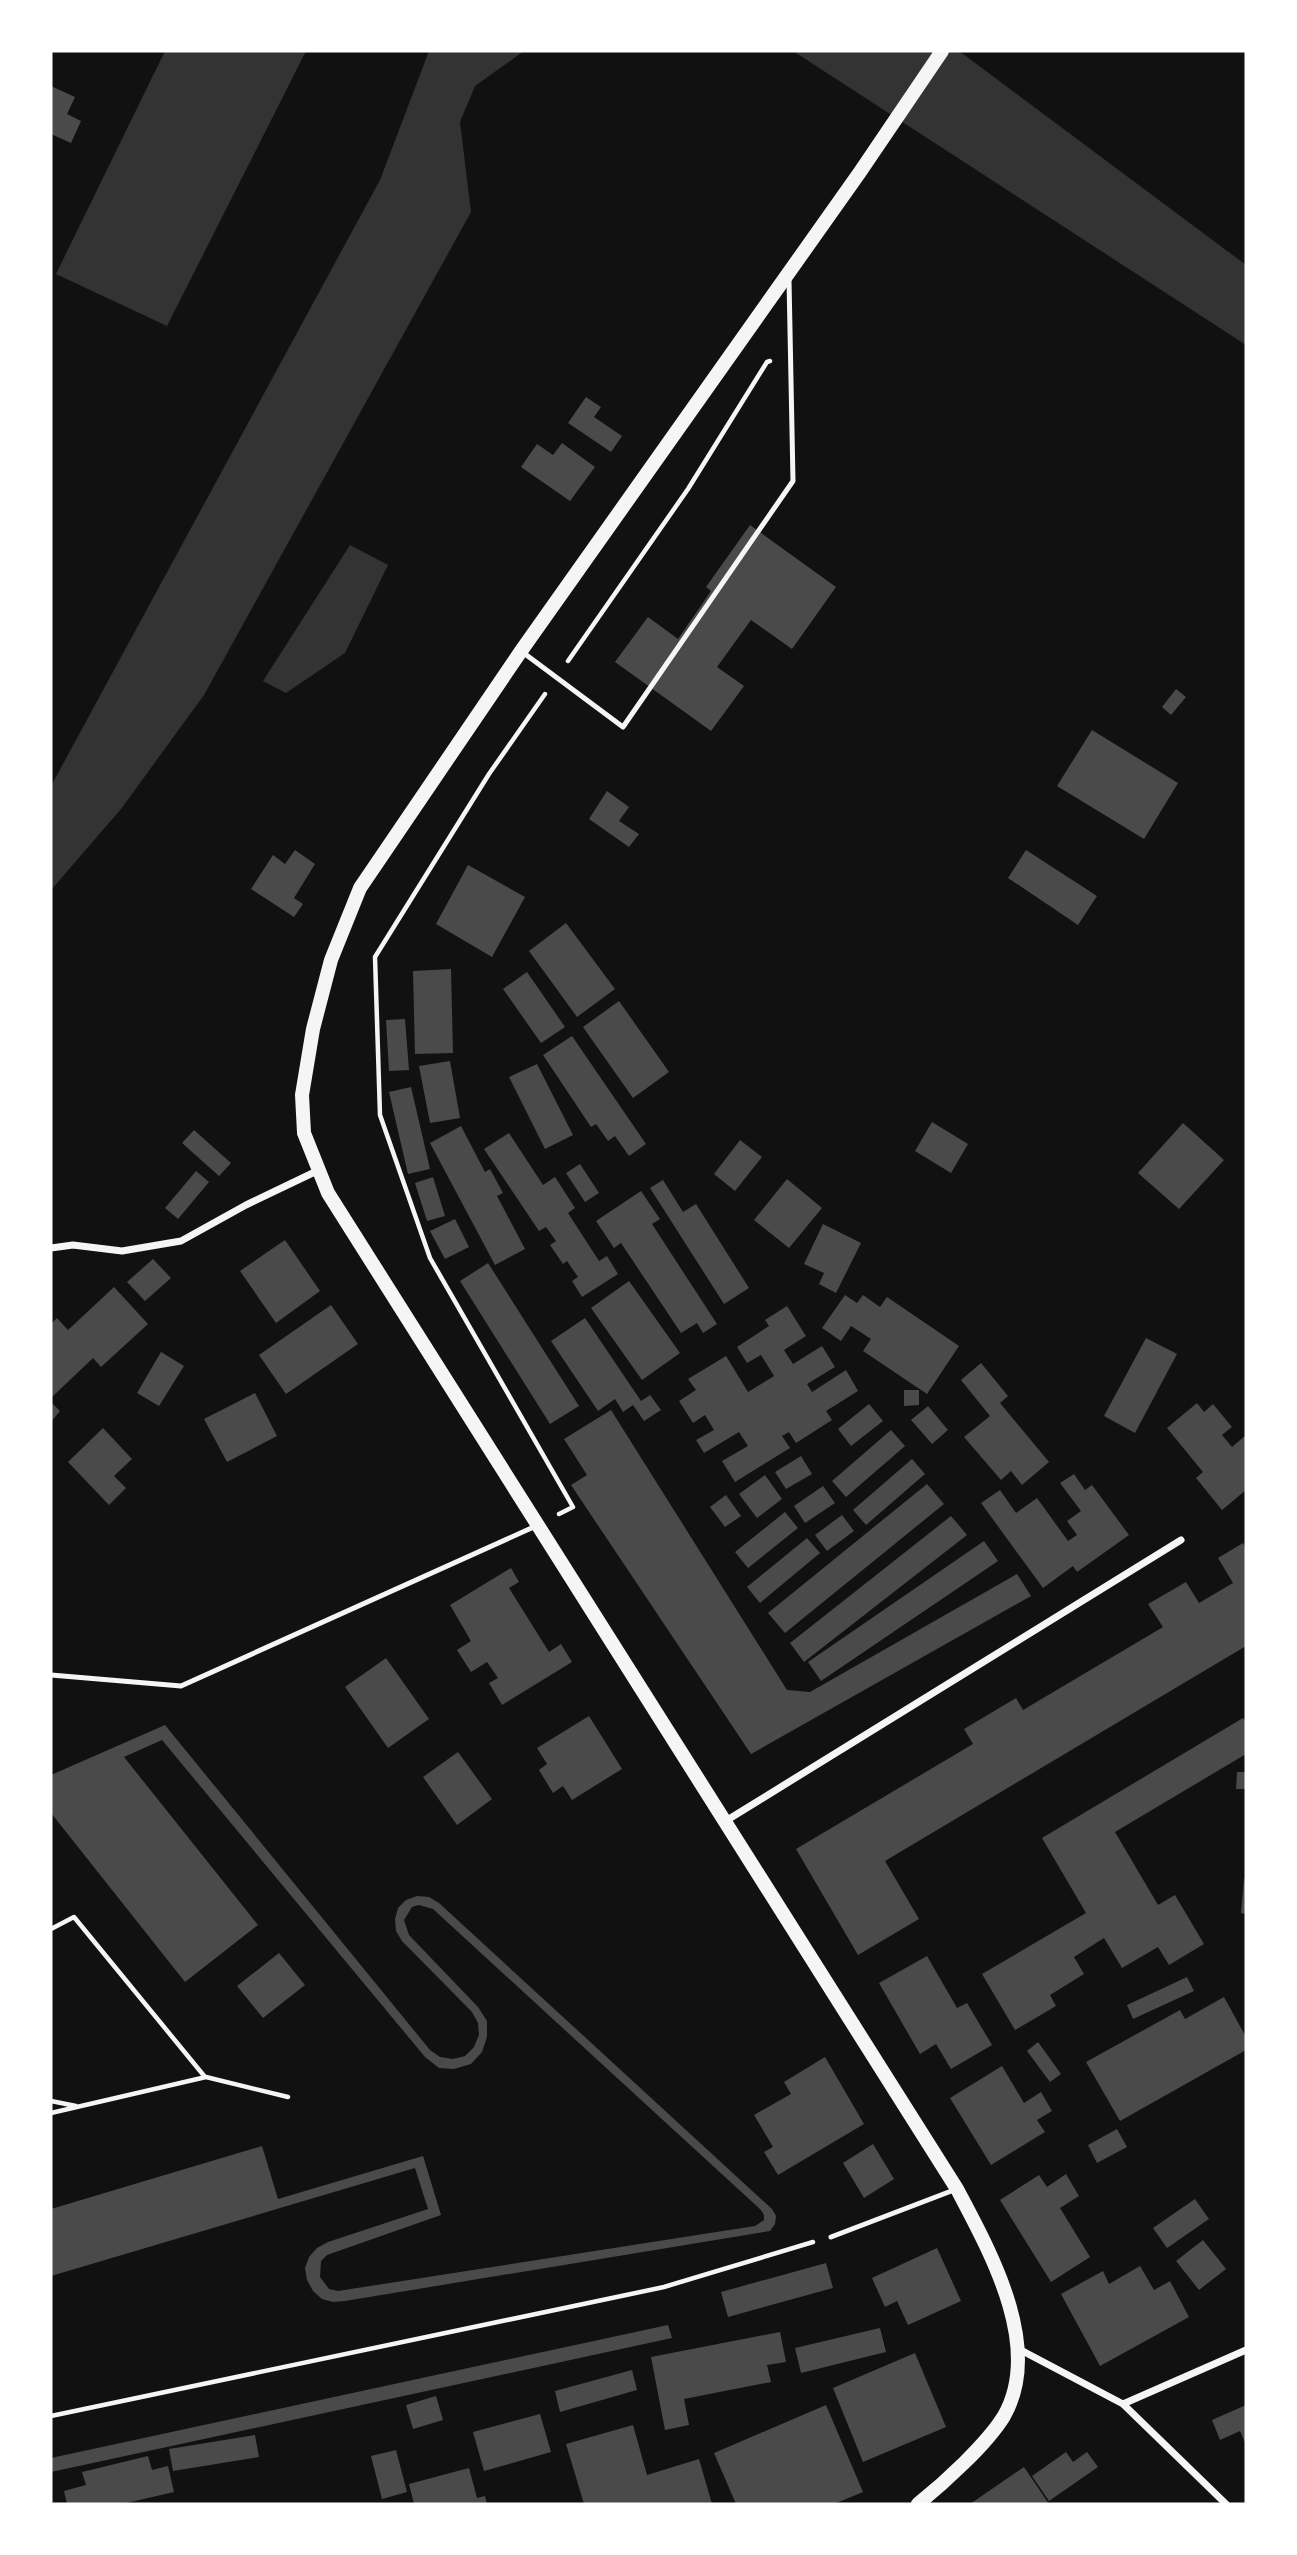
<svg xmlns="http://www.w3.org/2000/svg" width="1297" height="2555" font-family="Lato,sans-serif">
<rect width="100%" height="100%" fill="#111"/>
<path fill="#333" d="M 165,51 L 306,51 L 167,326 L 56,274 Z
M 429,51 L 524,51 L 475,86 L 460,122 L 471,212 L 204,695 L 121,809 L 51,890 L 51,786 L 380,180 Z
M 793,51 L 959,51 L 1246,265 L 1246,345 Z
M 350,545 L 388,565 L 345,653 L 286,693 L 263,681 Z"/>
<path fill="#4a4a4a" d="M 51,86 L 75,97 L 67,114 L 81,121 L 71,143 L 51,134 Z
M 586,397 L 601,407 L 594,417 L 622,436 L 611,452 L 568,423 Z
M 562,443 L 595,467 L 570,501 L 521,467 L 537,444 L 553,455 Z
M 750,525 L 836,587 L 792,649 L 751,620 L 717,667 L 744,686 L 711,731 L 615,662 L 648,617 L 678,639 L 711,591 L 706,587 Z
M 1176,689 L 1186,697 L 1171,715 L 1162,707 Z
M 1092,730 L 1178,783 L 1144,839 L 1057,786 Z
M 607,791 L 629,807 L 619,821 L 639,834 L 629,847 L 589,819 Z
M 295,850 L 315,864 L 294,898 L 303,904 L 294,917 L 251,889 L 273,855 L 285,864 Z
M 1026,850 L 1097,896 L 1078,925 L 1008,878 Z
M 468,865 L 525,897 L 492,957 L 436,924 Z
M 566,923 L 615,989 L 577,1017 L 529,951 Z
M 451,969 L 453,1053 L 415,1054 L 413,971 Z
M 527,972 L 565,1027 L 541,1043 L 503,989 Z
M 619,1001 L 669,1072 L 633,1098 L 583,1027 Z
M 405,1019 L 409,1070 L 389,1071 L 386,1020 Z
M 572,1036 L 646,1144 L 629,1156 L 615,1136 L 608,1141 L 596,1124 L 591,1127 L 543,1055 Z
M 450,1061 L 460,1118 L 430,1123 L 419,1066 Z
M 537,1064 L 573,1135 L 545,1149 L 509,1077 Z
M 411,1087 L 430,1169 L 408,1174 L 389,1092 Z
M 932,1122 L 968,1144 L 951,1173 L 915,1151 Z
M 1183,1123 L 1224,1160 L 1179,1209 L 1138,1173 Z
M 461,1126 L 485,1172 L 490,1169 L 503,1193 L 497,1196 L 525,1249 L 495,1265 L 430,1143 Z
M 194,1130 L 231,1163 L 219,1176 L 182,1143 Z
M 509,1133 L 543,1185 L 555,1177 L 575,1208 L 568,1213 L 599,1261 L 607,1256 L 618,1274 L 582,1297 L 572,1281 L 578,1277 L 567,1261 L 563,1264 L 550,1245 L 556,1241 L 546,1227 L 539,1231 L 484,1149 Z
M 740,1140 L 762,1157 L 735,1191 L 714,1174 Z
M 580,1164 L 599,1193 L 585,1202 L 566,1173 Z
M 196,1171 L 209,1182 L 178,1219 L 165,1208 Z
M 433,1177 L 445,1216 L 427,1221 L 415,1183 Z
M 787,1179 L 822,1208 L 789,1248 L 754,1220 Z
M 663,1180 L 683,1212 L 696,1204 L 749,1288 L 724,1304 L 650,1188 Z
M 641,1191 L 660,1219 L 652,1224 L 717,1324 L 703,1333 L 697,1323 L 681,1333 L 621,1243 L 614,1248 L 596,1221 Z
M 455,1219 L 469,1247 L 445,1259 L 430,1231 Z
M 823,1224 L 861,1243 L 836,1293 L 819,1284 L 824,1273 L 804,1264 Z
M 285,1240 L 320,1291 L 276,1323 L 240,1271 Z
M 153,1259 L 171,1278 L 145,1301 L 127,1282 Z
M 488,1263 L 579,1406 L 550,1424 L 460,1281 Z
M 629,1281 L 680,1353 L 642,1380 L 591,1308 Z
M 114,1287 L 148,1324 L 101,1367 L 93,1358 L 51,1398 L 51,1324 L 57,1318 L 68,1330 Z
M 845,1295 L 857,1303 L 863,1295 L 880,1307 L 887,1297 L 959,1346 L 927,1394 L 863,1351 L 871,1339 L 851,1326 L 841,1341 L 822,1328 Z
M 331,1305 L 358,1344 L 286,1394 L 259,1355 Z
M 787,1306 L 806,1336 L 784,1350 L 793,1364 L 822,1346 L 835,1367 L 807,1384 L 812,1392 L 846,1370 L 858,1391 L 826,1411 L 832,1420 L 796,1443 L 789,1432 L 782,1436 L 790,1448 L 735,1482 L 722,1461 L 748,1446 L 739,1432 L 704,1453 L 696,1440 L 714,1430 L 705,1415 L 693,1423 L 679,1401 L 696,1390 L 688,1379 L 726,1356 L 748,1392 L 774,1376 L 761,1355 L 747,1363 L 737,1347 L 769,1326 L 765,1320 Z
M 585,1318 L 641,1401 L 650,1395 L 661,1410 L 644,1421 L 633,1405 L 623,1412 L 615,1399 L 598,1411 L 551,1341 Z
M 1146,1338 L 1177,1354 L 1135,1433 L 1104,1416 Z
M 161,1352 L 184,1366 L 159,1406 L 137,1393 Z
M 981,1363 L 1008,1396 L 1000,1403 L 1049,1462 L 1022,1485 L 1011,1471 L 1001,1480 L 964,1437 L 990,1416 L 961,1380 Z
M 904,1390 L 919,1390 L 919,1405 L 904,1406 Z
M 255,1393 L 277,1436 L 227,1462 L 204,1419 Z
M 51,1402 L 60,1411 L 51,1422 Z
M 1197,1403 L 1204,1412 L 1213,1404 L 1232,1427 L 1222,1435 L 1232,1447 L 1246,1435 L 1246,1490 L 1222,1510 L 1196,1478 L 1203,1472 L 1167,1428 Z
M 869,1404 L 883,1421 L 851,1446 L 838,1429 Z
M 928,1406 L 948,1430 L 932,1444 L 911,1420 Z
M 611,1410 L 787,1690 L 810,1692 L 1017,1574 L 1031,1596 L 751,1754 L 571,1485 L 587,1475 L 564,1439 Z
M 103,1428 L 132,1459 L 114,1476 L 126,1488 L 109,1505 L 68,1462 Z
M 891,1430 L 905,1446 L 846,1497 L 832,1481 Z
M 801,1456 L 812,1474 L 786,1489 L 775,1472 Z
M 912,1459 L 925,1474 L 866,1525 L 853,1510 Z
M 1074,1474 L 1085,1490 L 1092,1485 L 1129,1535 L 1077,1572 L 1073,1566 L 1043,1588 L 981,1503 L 1000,1490 L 1016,1513 L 1037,1498 L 1068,1541 L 1077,1535 L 1067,1521 L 1081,1511 L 1060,1483 Z
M 765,1475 L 782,1499 L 757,1518 L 739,1494 Z
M 927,1484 L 944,1504 L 785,1633 L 768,1613 Z
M 823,1486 L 835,1503 L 805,1523 L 794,1506 Z
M 726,1495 L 741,1516 L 725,1527 L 710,1507 Z
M 785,1512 L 798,1528 L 748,1568 L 735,1552 Z
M 842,1515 L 854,1531 L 827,1551 L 815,1535 Z
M 951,1516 L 967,1535 L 804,1662 L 790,1643 Z
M 807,1538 L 820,1553 L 760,1603 L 747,1587 Z
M 984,1541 L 998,1561 L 821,1681 L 808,1662 Z
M 1243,1543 L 1246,1549 L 1246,1646 L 885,1861 L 919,1919 L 858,1955 L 796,1849 L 973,1744 L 964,1729 L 1016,1698 L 1023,1710 L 1163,1627 L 1148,1604 L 1186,1582 L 1199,1603 L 1233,1583 L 1218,1558 Z
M 511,1568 L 519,1582 L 509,1588 L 549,1652 L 561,1644 L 572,1662 L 502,1705 L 489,1683 L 498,1678 L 487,1662 L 471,1672 L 457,1650 L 471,1641 L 450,1605 Z
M 386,1658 L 429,1719 L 388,1748 L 345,1687 Z
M 589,1716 L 622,1769 L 572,1800 L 563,1786 L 553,1793 L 539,1770 L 547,1764 L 537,1748 Z
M 1243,1718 L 1246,1722 L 1246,1754 L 1115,1832 L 1158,1905 L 1175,1895 L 1204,1944 L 1169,1965 L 1158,1947 L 1122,1968 L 1104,1938 L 1074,1957 L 1084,1974 L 1050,1995 L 1056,2006 L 1015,2030 L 982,1974 L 1086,1913 L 1042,1838 Z
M 165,1725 L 430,2050 L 440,2057 L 453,2059 L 465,2056 L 474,2047 L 479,2035 L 478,2023 L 472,2012 L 402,1941 L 396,1931 L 395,1919 L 398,1908 L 406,1900 L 417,1896 L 429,1897 L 439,1903 L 772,2209 L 776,2216 L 775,2224 L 770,2231 L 345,2301 L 333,2302 L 322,2299 L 313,2291 L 307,2280 L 305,2268 L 309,2257 L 317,2248 L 328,2242 L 428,2209 L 415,2168 L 51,2276 L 51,2209 L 262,2146 L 278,2199 L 423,2156 L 441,2215 L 327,2255 L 321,2261 L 320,2277 L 329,2289 L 338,2291 L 755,2226 L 764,2220 L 764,2215 L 761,2210 L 433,1909 L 419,1905 L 412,1907 L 404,1920 L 409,1935 L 478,2007 L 487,2021 L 487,2037 L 482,2052 L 471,2064 L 454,2069 L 439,2068 L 425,2057 L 162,1740 L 124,1757 L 258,1925 L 185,1982 L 51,1813 L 51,1775 Z
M 458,1752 L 492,1799 L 457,1825 L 423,1777 Z
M 1237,1772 L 1246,1772 L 1246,1789 L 1236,1789 Z
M 1244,1879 L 1246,1879 L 1246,1914 L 1241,1913 Z
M 279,1953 L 305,1985 L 263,2018 L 237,1986 Z
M 927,1956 L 957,2008 L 967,2003 L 992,2045 L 951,2069 L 936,2044 L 920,2054 L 879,1983 Z
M 1187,1977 L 1194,1991 L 1133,2019 L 1127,2005 Z
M 1224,1997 L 1246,2037 L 1246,2050 L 1120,2121 L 1086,2062 L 1180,2010 L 1185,2019 Z
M 1038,2042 L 1061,2074 L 1050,2082 L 1027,2051 Z
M 825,2057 L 864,2124 L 778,2175 L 764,2152 L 773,2147 L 754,2115 L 791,2094 L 784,2082 Z
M 1002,2066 L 1024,2103 L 1041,2092 L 1052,2111 L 1037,2120 L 1045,2132 L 991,2165 L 950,2098 Z
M 1117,2129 L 1127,2147 L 1097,2163 L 1088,2145 Z
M 873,2144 L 894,2179 L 864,2198 L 843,2163 Z
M 1066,2174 L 1079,2196 L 1060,2208 L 1090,2257 L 1051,2282 L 1000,2200 L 1039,2175 L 1047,2187 Z
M 1195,2199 L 1209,2219 L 1167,2248 L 1153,2228 Z
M 1203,2240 L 1226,2269 L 1199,2290 L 1176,2261 Z
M 937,2248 L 961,2301 L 908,2325 L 897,2301 L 885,2307 L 872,2278 Z
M 826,2263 L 833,2288 L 728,2317 L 721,2292 Z
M 1140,2266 L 1154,2290 L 1170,2281 L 1189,2317 L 1100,2366 L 1061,2294 L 1103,2271 L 1109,2284 Z
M 668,2325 L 672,2338 L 51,2472 L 51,2458 Z
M 880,2328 L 886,2352 L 801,2373 L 795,2348 Z
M 780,2332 L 786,2362 L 767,2365 L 771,2382 L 684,2399 L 689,2425 L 665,2430 L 651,2357 Z
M 915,2353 L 946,2427 L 863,2462 L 833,2388 Z
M 632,2370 L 637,2390 L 560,2412 L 555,2391 Z
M 436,2396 L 443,2420 L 413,2429 L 406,2405 Z
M 826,2405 L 863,2492 L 834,2504 L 736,2504 L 714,2453 Z
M 1246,2405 L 1246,2445 L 1240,2431 L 1220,2440 L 1212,2420 Z
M 540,2414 L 551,2452 L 484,2471 L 473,2432 Z
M 633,2425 L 647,2475 L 699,2459 L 712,2504 L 584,2504 L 566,2444 Z
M 255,2435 L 259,2457 L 173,2471 L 169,2449 Z
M 396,2450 L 407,2492 L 382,2499 L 371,2456 Z
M 1066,2452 L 1073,2462 L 1087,2452 L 1098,2467 L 1049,2501 L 1032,2476 Z
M 148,2456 L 152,2470 L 168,2466 L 174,2492 L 122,2504 L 67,2504 L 64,2491 L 86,2485 L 82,2472 Z
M 1024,2467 L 1049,2504 L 970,2504 Z
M 469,2468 L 477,2498 L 485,2496 L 487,2504 L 414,2504 L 409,2484 Z"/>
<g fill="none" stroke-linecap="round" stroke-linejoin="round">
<path stroke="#f5f5f5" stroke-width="4.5" d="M 568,661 L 688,489 L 767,362 L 770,361
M 545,694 L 489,774 L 375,957 L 380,1115 L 430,1258 L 573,1507 L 559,1514
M 51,1929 L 74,1917 L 205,2077
M 51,2101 L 76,2106
M 51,2113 L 206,2077 L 288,2097
M 51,2416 L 664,2287 L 813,2242"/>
<path stroke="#f5f5f5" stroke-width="5" d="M 521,651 L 623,727 L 793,481 L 789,280
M 51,1675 L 181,1686 L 536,1526
M 831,2237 L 954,2190"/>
<path stroke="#f5f5f5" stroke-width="7" d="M 51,1248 L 73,1245 L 122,1251 L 181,1241 L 246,1205 L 319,1170
M 724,1822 L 1181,1540
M 1017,2348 L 1123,2404 L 1226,2504
M 1123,2404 L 1246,2350"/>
<path stroke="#f5f5f5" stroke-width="14" d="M 918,2504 C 944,2483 987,2444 1004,2416 C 1044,2346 989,2250 957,2189 L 328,1193 L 304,1133 L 302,1095 L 313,1029 L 331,960 L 360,888 L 521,651 L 860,172 L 942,51"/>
</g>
<rect width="1297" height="2555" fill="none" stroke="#ffffff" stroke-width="105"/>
</svg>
